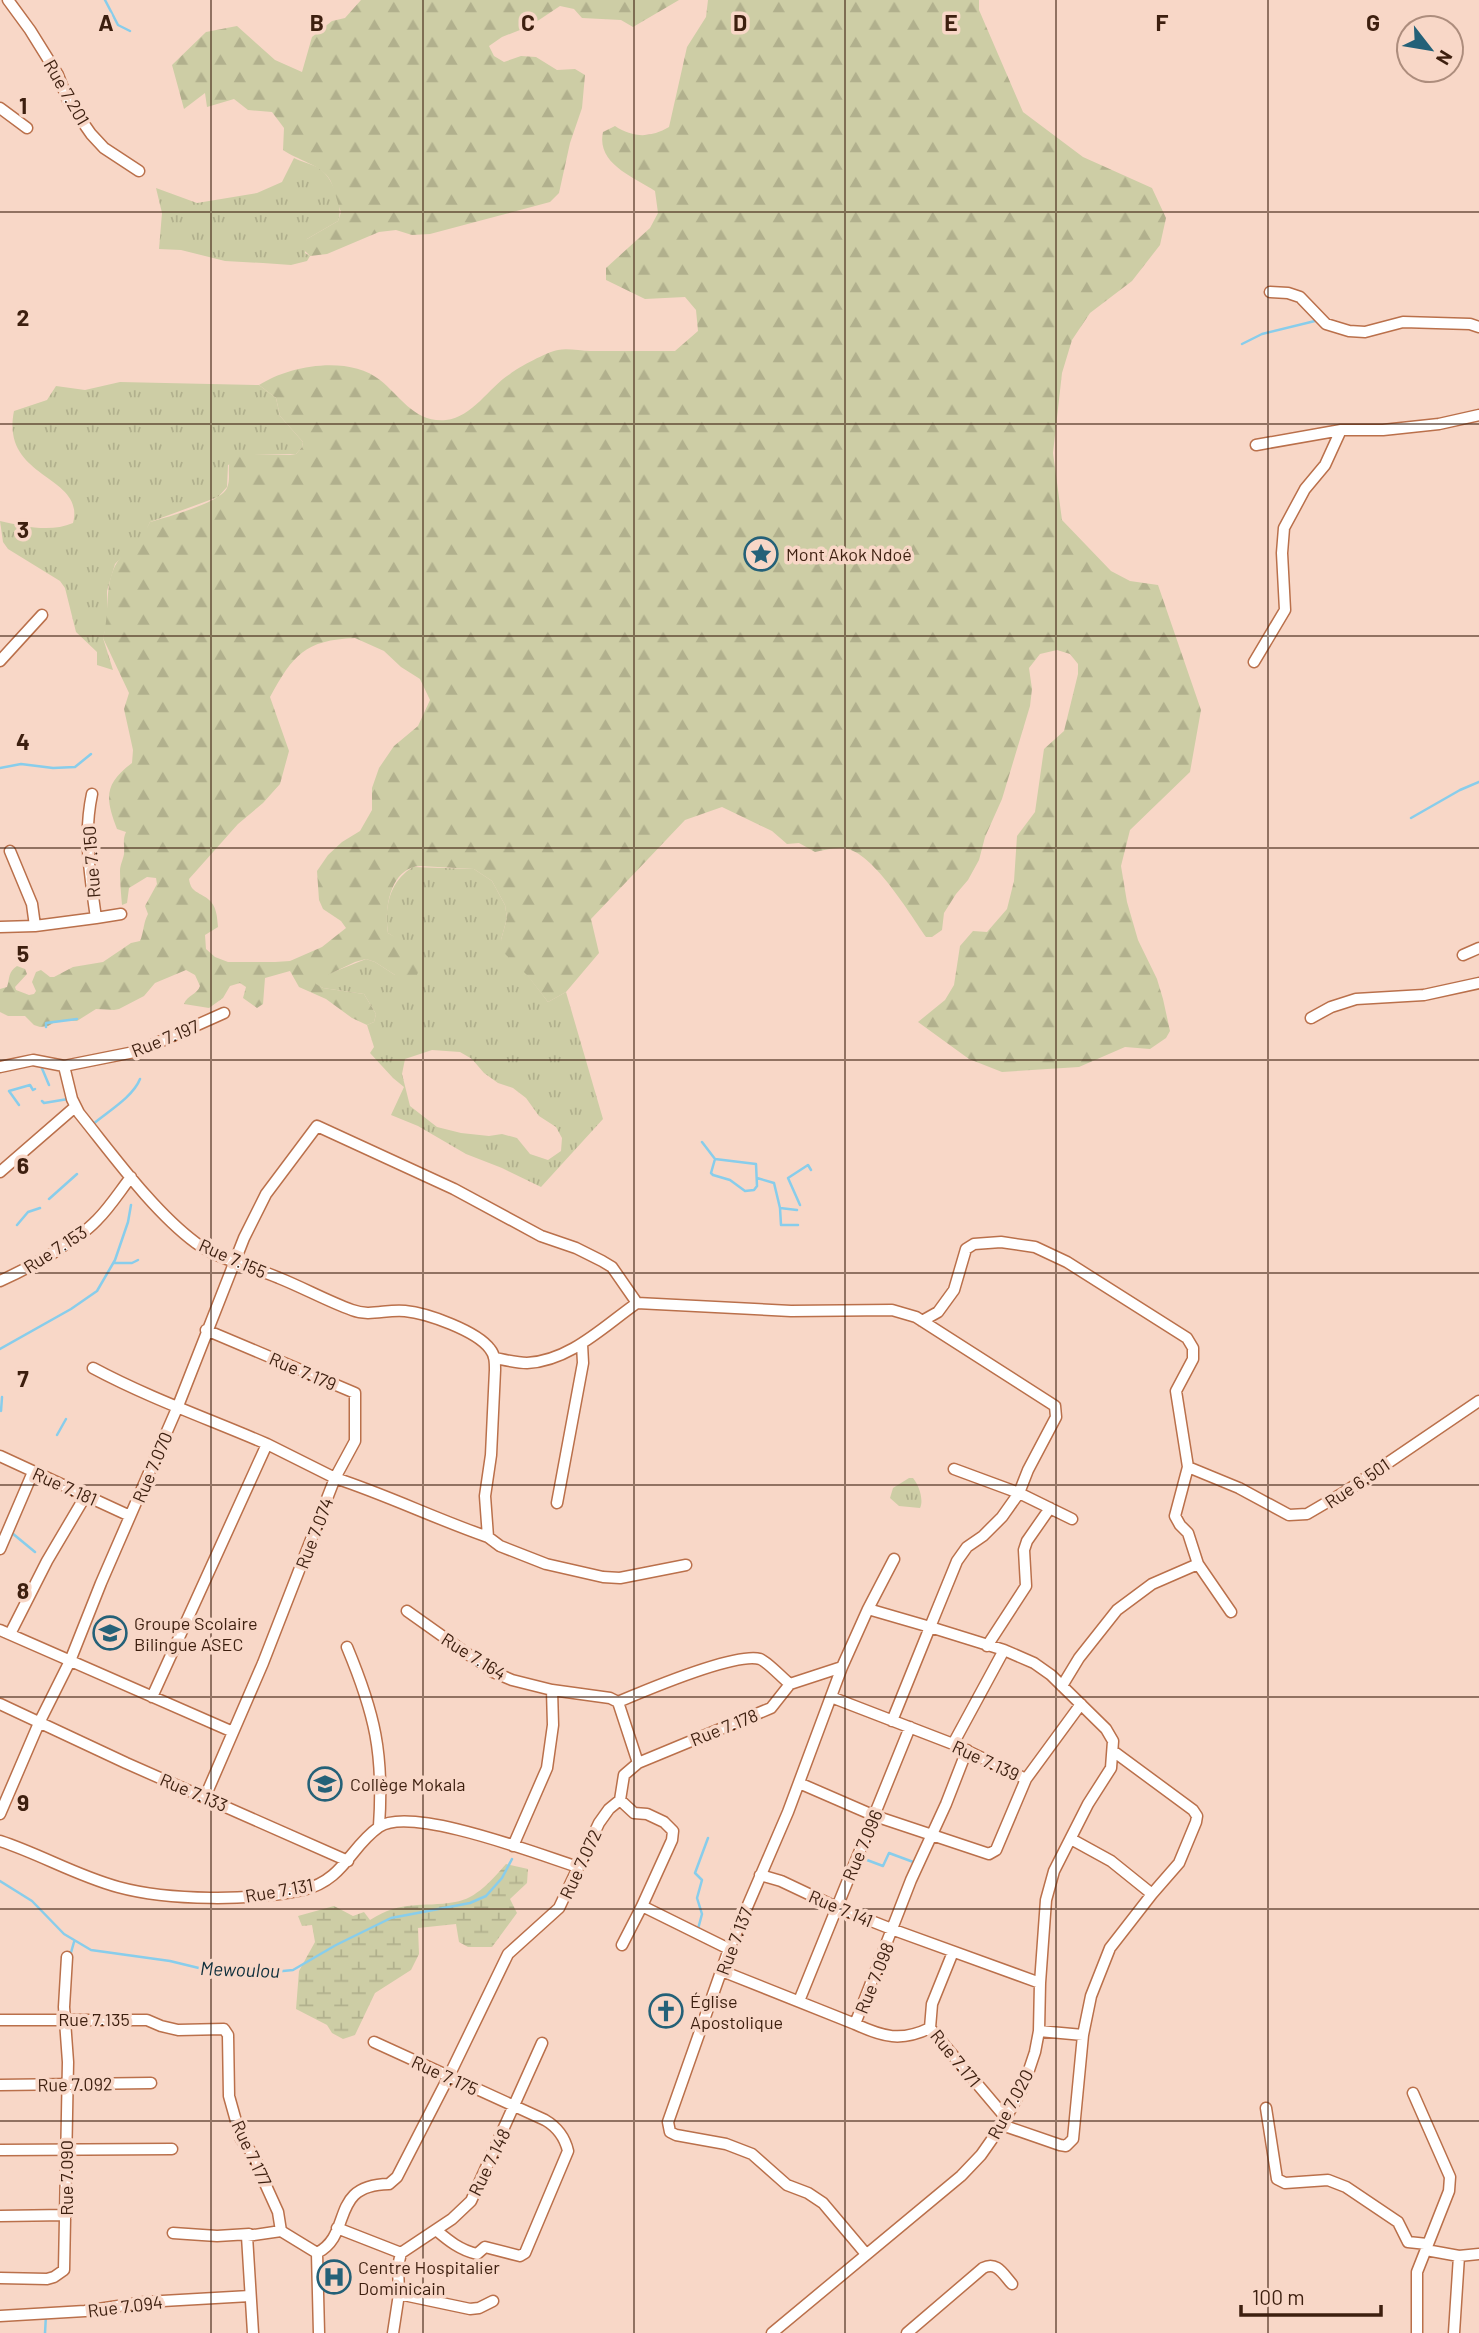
<svg xmlns="http://www.w3.org/2000/svg" width="1479" height="2333" font-family="Barlow,sans-serif">
<defs>
<pattern id="grass-tufts" width="24" height="20" patternUnits="userSpaceOnUse" patternTransform="scale(1.75)"><rect width="24" height="20" fill="#cdcda5"/><path d="M3 7l-1-3M5 7V3M7 7l1-3M15 17l-1-3M17 17v-4M19 17l1-3" fill="none" stroke="#b1b08d"/></pattern>
<pattern id="forest-firs" width="22" height="20" patternUnits="userSpaceOnUse" patternTransform="scale(1.75)"><rect width="22" height="20" fill="#cdcda5"/><path d="M5 1l3.5 6h-7zM16 11l3.5 6h-7z" fill="#b1b08d"/></pattern>
<pattern id="wetland-marsh" width="20" height="14" patternUnits="userSpaceOnUse" patternTransform="scale(1.75)"><rect width="20" height="14" fill="#cdcda5"/><path d="M1 5h8M5 5V1M11 12h8M15 12V8" fill="none" stroke="#b1b08d"/></pattern>
</defs>
<rect width="100%" height="100%" fill="#f8d7c7"/>
<path fill="url(#grass-tufts)" fill-rule="evenodd" d="M 294,158 C 302,162 313,164 320,169 C 333,178 344,207 338,221 L 307,239 L 305,253 L 310,256 L 307,261 L 291,265 L 263,263 L 225,261 L 181,250 L 159,249 L 162,213 L 156,188 L 197,203 L 257,193 L 282,182 Z
M 120,382 L 259,385 L 276,398 L 280,416 L 303,442 L 302,447 L 296,454 L 253,455 L 228,465 L 227,487 L 218,497 L 150,522 L 145,533 L 115,564 L 107,591 L 107,624 L 103,638 L 113,670 L 97,665 L 97,652 L 76,632 L 65,588 L 60,581 L 8,549 L 3,542 L 0,521 C 23,526 50,533 73,523 C 86,474 0,480 14,411 L 47,400 L 56,386 L 85,390 Z
M 413,867 L 474,869 L 492,881 L 505,905 L 507,918 L 501,940 L 548,1002 L 566,992 L 603,1119 L 541,1187 L 502,1168 L 466,1154 L 418,1126 L 391,1115 L 404,1087 L 393,1078 L 370,1053 L 374,1047 L 367,1025 L 374,1022 L 376,1014 L 364,994 L 323,988 L 315,984 L 315,980 L 321,977 L 366,959 L 375,962 L 395,975 L 394,937 L 388,933 C 384,906 390,881 413,867 ZM 432,1050 L 460,1052 L 472,1059 L 484,1073 L 498,1083 L 513,1088 L 526,1098 L 539,1116 L 556,1127 L 562,1138 L 561,1151 L 548,1160 L 530,1154 L 517,1138 L 502,1134 L 489,1136 L 461,1133 L 437,1127 L 410,1106 L 402,1074 L 405,1059 Z
M 909,1478 L 913,1478 C 919,1485 924,1500 920,1508 L 899,1506 L 890,1498 L 893,1488 Z"/>
<path fill="url(#forest-firs)" fill-rule="evenodd" d="M 361,0 L 679,0 L 633,27 L 621,20 L 582,18 L 574,9 L 560,6 L 530,26 L 502,37 L 489,46 L 494,56 L 504,62 L 521,56 L 536,57 L 557,70 L 575,69 L 585,75 L 582,108 L 570,143 L 559,193 L 550,202 L 430,234 L 412,235 L 396,230 L 379,232 L 327,254 L 310,256 L 302,248 L 307,239 L 338,221 L 341,212 C 337,202 335,190 330,180 C 322,165 297,160 283,150 L 284,128 L 272,112 L 248,110 L 234,99 L 207,107 L 205,93 L 184,109 L 172,65 L 206,32 L 237,26 L 275,60 L 302,72 L 312,37 L 332,21 L 345,18 Z
M 708,0 L 979,0 L 979,10 L 1023,112 L 1083,157 L 1152,188 L 1166,218 L 1160,245 L 1132,281 L 1090,313 L 1072,340 L 1062,373 L 1053,453 L 1062,520 L 1111,571 L 1130,581 L 1158,585 L 1201,710 L 1190,772 L 1130,830 L 1121,866 L 1127,902 L 1138,940 L 1157,979 L 1163,999 L 1170,1031 L 1166,1038 L 1150,1049 L 1125,1047 L 1079,1067 L 1002,1072 L 969,1059 L 918,1022 L 945,1000 L 954,985 L 960,946 L 973,931 L 987,932 L 1007,909 L 1014,881 L 1017,836 L 1035,812 L 1044,749 L 1064,731 L 1078,674 L 1078,664 L 1070,654 L 1057,650 L 1040,654 L 1029,668 L 1032,689 L 1030,706 L 1002,799 L 985,837 L 979,860 L 968,880 L 956,894 L 944,913 L 942,930 L 932,937 L 926,937 C 910,914 875,856 848,849 C 837,846 825,850 815,852 L 799,843 L 787,844 L 772,831 L 722,807 L 685,820 L 591,919 L 599,953 L 566,992 L 548,1002 L 527,975 L 503,952 L 501,940 L 507,918 L 505,905 L 492,881 L 474,869 L 420,866 C 390,868 384,909 388,933 C 403,942 428,951 417,975 L 395,975 L 375,962 L 366,959 L 355,962 L 315,981 L 316,984 L 323,988 L 364,994 L 376,1014 L 374,1022 L 367,1025 L 352,1018 L 326,999 L 299,987 L 290,971 L 265,978 L 263,1004 L 257,1008 L 243,998 L 246,987 L 240,983 L 230,986 L 223,998 L 209,1008 L 184,1004 C 187,995 197,995 200,986 L 195,975 L 186,970 L 155,983 L 144,996 L 119,1009 L 114,1010 L 96,1009 L 77,1021 L 57,1021 L 48,1026 L 40,1027 L 34,1025 L 25,1016 L 8,1016 L 0,1012 L 0,989 L 7,987 C 10,977 8,972 17,966 L 25,969 L 27,974 L 15,987 L 16,990 L 29,995 L 34,994 L 36,991 L 32,982 L 36,972 L 41,970 L 50,977 L 54,977 L 73,967 L 103,962 L 131,943 L 140,941 C 144,932 143,923 148,914 L 145,906 L 157,884 L 156,878 L 147,877 L 129,888 L 127,903 L 122,905 C 121,894 120,883 120,871 C 120,865 123,860 124,854 C 125,845 122,841 126,832 L 117,829 C 105,798 104,784 132,763 L 133,750 L 124,709 L 129,693 L 103,638 C 110,614 104,588 115,566 C 123,550 142,540 150,522 C 167,517 220,503 227,488 C 232,476 225,466 233,455 L 290,455 L 296,454 L 302,447 L 303,442 L 280,416 L 276,398 L 259,385 C 290,365 349,355 380,380 C 401,397 415,423 446,420 C 473,417 488,388 510,374 C 519,367 547,352 558,350 C 568,348 580,351 590,351 C 618,351 647,351 675,351 L 698,331 L 696,310 L 685,297 L 645,299 L 606,280 L 606,268 L 650,228 L 658,213 L 655,191 C 634,177 596,164 603,132 L 615,126 C 633,138 651,138 669,127 L 687,47 L 706,17 ZM 355,638 L 384,651 L 401,667 L 420,679 L 430,700 L 418,726 L 394,746 L 379,768 L 372,788 L 372,810 L 360,831 L 342,842 L 328,855 L 317,871 L 319,900 L 323,909 L 341,921 L 346,928 L 322,947 L 290,961 L 275,962 L 228,962 L 215,957 L 206,949 L 205,935 L 218,927 C 217,917 217,906 208,899 C 198,891 191,893 189,879 L 238,824 L 263,803 L 280,784 L 289,751 L 270,697 C 293,655 305,640 355,638 Z"/>
<path fill="url(#wetland-marsh)" d="M 506,1864 L 528,1869 L 527,1883 L 510,1899 L 517,1913 L 492,1947 L 468,1947 L 459,1942 L 456,1924 L 418,1928 L 419,1954 L 411,1970 L 375,1993 L 355,2035 L 343,2039 L 332,2033 L 327,2025 L 296,2009 L 299,1971 L 315,1942 L 312,1925 L 302,1926 L 298,1916 L 334,1906 L 353,1916 L 364,1912 L 370,1920 C 403,1899 421,1908 455,1902 C 476,1899 493,1879 506,1864 Z"/>
<g fill="none" stroke-linecap="round" stroke-linejoin="round">
<path stroke="#88cdeb" stroke-width="2.5" d="M 105,0 L 118,25 L 130,31
M 1242,344 L 1262,334 L 1319,320
M 0,768 L 21,764 L 53,768 L 75,767 L 91,754
M 1411,818 L 1460,790 L 1479,782
M 46,1027 L 46,1023 L 77,1019
M 41,1066 L 49,1085
M 42,1101 L 44,1103 L 68,1099
M 19,1105 L 9,1091 L 30,1085 L 33,1090 L 35,1089
M 93,1124 C 107,1112 133,1097 140,1079
M 702,1142 L 715,1159 L 711,1173 L 713,1175 L 730,1180 L 745,1191 L 754,1190 L 757,1186 L 756,1164 L 715,1159
M 757,1178 L 774,1183 L 780,1208 L 781,1225 L 798,1225
M 49,1199 L 77,1174
M 800,1205 L 788,1178 L 808,1165 L 811,1170
M 780,1208 L 797,1210
M 17,1225 L 28,1212 L 40,1208
M 114,1263 L 132,1263 L 138,1260
M 0,1349 L 71,1309 L 97,1291 L 115,1260 L 128,1222 L 131,1205
M 1,1411 L 2,1397
M 57,1435 L 66,1419
M 12,1533 L 35,1552
M 859,1857 L 883,1866 L 889,1853 L 916,1863
M 0,1881 L 32,1901 L 64,1934 L 91,1950 L 170,1961 L 207,1970 L 241,1973 L 273,1972 L 293,1970 L 336,1945 L 391,1918 L 470,1903 L 486,1896 L 502,1878 L 512,1859
M 698,1929 L 702,1914 L 697,1898 L 702,1880 L 695,1873 L 708,1838
M 70,1956 L 74,1942
M 45,2333 L 46,2315"/>
<defs>
<path id="street" d="M 8,0 L 30,30 L 58,75 L 68,101 L 91,134 L 104,148 L 139,171
M 0,108 L 27,128
M 1270,292 L 1288,293 L 1300,297 L 1326,324 L 1349,331 L 1365,332 L 1403,322 L 1470,324 L 1479,327
M 1256,445 L 1341,430 L 1383,430 L 1439,424 L 1479,415
M 0,661 L 42,615
M 1254,662 L 1285,610 L 1282,553 L 1284,528 L 1305,489 L 1325,465 L 1341,430
M 10,851 L 32,904 L 35,926
M 96,918 L 121,914
M 0,927 L 35,926 L 96,918 C 90,875 83,836 92,794
M 1463,955 L 1479,948
M 1311,1018 L 1331,1007 L 1356,999 L 1424,995 L 1479,983
M 64,1066 L 139,1051 L 224,1013
M 0,1067 L 33,1060 L 64,1066 L 72,1099 L 79,1113 C 113,1155 153,1211 196,1243 C 221,1261 252,1266 279,1278 C 304,1288 327,1301 352,1310 C 370,1317 386,1309 405,1311 C 427,1313 477,1331 490,1349 C 495,1355 495,1362 495,1370 L 491,1455 L 485,1496 L 488,1537 L 500,1546 L 546,1564 L 603,1577 L 620,1578 L 686,1565
M 0,1172 L 75,1107
M 0,1281 C 29,1268 75,1243 97,1220 C 110,1207 120,1191 131,1177
M 922,1321 L 938,1312 L 954,1290 L 966,1249 L 974,1244 L 1001,1242 L 1035,1247 L 1067,1262 L 1187,1338 L 1193,1348 L 1193,1359 L 1176,1391 L 1188,1467 L 1175,1516 L 1180,1525 L 1188,1533 L 1198,1564 L 1231,1612
M 206,1330 L 355,1393 L 355,1441 L 335,1478 C 387,1495 436,1519 488,1537
M 495,1358 C 505,1360 517,1363 527,1363 C 570,1361 604,1326 637,1303
M 93,1368 C 149,1398 209,1419 267,1444
M 0,1456 L 130,1516
M 1188,1467 L 1239,1488 L 1289,1515 L 1307,1514 L 1348,1490 L 1479,1401
M 954,1469 L 1019,1493 L 1072,1519
M 557,1503 L 583,1363 L 582,1344
M 0,1549 L 33,1472
M 868,1609 L 894,1559
M 407,1611 L 493,1672 L 512,1680 L 552,1690 L 553,1725 L 547,1768 L 513,1846
M 0,1630 L 233,1732
M 10,1634 L 47,1561 L 86,1495
M 987,1646 L 1026,1586 L 1024,1550 L 1027,1541 L 1050,1508
M 347,1647 C 375,1714 384,1754 379,1826
M 1062,1686 L 1079,1658 L 1117,1610 L 1152,1584 L 1198,1564
M 552,1690 L 610,1698 L 618,1702 L 638,1763
M 152,1697 L 267,1444 L 335,1478 L 263,1663 L 205,1797
M 618,1702 C 644,1691 735,1652 760,1659 C 768,1662 782,1678 790,1684
M 0,1704 L 126,1763 L 348,1861
M 953,1744 L 1004,1650
M 1026,1779 L 1081,1704
M 799,1783 L 875,1816 L 989,1854 L 996,1850 L 1026,1779 L 953,1744 L 831,1697
M 620,1800 L 624,1775 L 638,1763 L 771,1708 L 790,1684 L 842,1667
M 0,1814 L 39,1723 L 70,1661 L 101,1583 L 178,1406 L 244,1238 L 266,1194 L 317,1126 L 454,1189 L 541,1236 L 576,1248 L 602,1261 L 612,1267 L 637,1303 L 791,1311 L 892,1310 L 916,1317 L 1055,1406 L 1056,1417 L 1028,1470 L 1019,1493 L 1002,1517 L 983,1536 L 967,1547 L 957,1561 L 930,1627 L 1004,1650 L 1034,1663 L 1051,1675 L 1106,1729 L 1113,1741 L 1111,1768 L 1088,1804 L 1054,1871 L 1046,1900 L 1040,1983 L 1039,2031 L 1035,2052 L 1024,2085 L 1002,2125 L 981,2155 L 961,2176 L 772,2333
M 1071,1839 L 1111,1861 L 1152,1894
M 0,1841 C 40,1854 77,1876 118,1887 C 169,1901 252,1901 303,1890 C 344,1880 350,1847 379,1827 C 411,1805 540,1855 578,1867
M 760,1875 L 781,1881 L 836,1907 L 894,1930 L 1040,1983
M 622,1945 L 642,1906
M 953,1952 L 932,2004 L 930,2028 L 1006,2118
M 722,1971 L 855,2024 L 911,1880 L 946,1804 L 967,1750
M 799,2001 L 910,1727
M 0,2020 L 147,2020 L 161,2026 L 178,2030 L 224,2029 L 228,2035 L 229,2096 L 241,2139 L 255,2157 L 263,2179 L 278,2212 L 281,2231
M 855,2024 C 883,2037 901,2042 930,2028
M 1039,2031 L 1083,2035
M 374,2042 L 545,2120 C 557,2127 565,2138 568,2151 L 525,2253 L 520,2256 L 485,2247 L 477,2254 C 460,2250 449,2241 436,2230
M 0,2085 L 151,2083
M 1413,2093 L 1450,2177 L 1449,2191 L 1417,2272 L 1417,2333
M 1266,2108 L 1277,2179 L 1285,2183 L 1328,2180 L 1346,2187 L 1398,2222 L 1408,2242 L 1427,2244
M 1002,2125 L 1060,2145 L 1066,2146 L 1073,2139 L 1083,2035 L 1091,1996 L 1110,1948 L 1152,1894 L 1179,1863 L 1196,1822 L 1197,1816 L 1193,1810 L 1113,1751
M 0,2150 L 172,2149
M 0,2216 L 66,2215
M 337,2228 L 401,2253
M 173,2233 L 217,2236 L 249,2234
M 1426,2250 L 1459,2256 L 1454,2333
M 317,2253 C 354,2234 328,2185 389,2184 L 397,2177 L 449,2076 L 508,1954 L 559,1908 L 599,1823 L 609,1809 L 620,1800 L 634,1813 L 647,1814 L 664,1822 L 673,1831 L 672,1840 L 642,1906 L 729,1949
M 317,2253 L 319,2333
M 866,2254 L 823,2203 L 808,2193 L 787,2185 L 752,2154 L 726,2144 L 676,2135 L 670,2132 L 668,2122 L 729,1949 L 788,1812 L 842,1667 L 868,1609 L 930,1627 L 892,1721
M 1459,2256 L 1479,2254
M 0,2278 L 47,2279 L 54,2277 L 64,2270 L 68,2062 L 64,2007 L 67,1957
M 399,2294 L 470,2309 L 479,2308 L 493,2301
M 0,2316 L 85,2311 L 145,2302 L 250,2296
M 253,2333 L 247,2236 L 281,2231 L 317,2253
M 393,2333 L 399,2294 L 398,2266 L 401,2253 L 452,2219 L 471,2201 L 542,2043
M 907,2333 L 983,2268 C 997,2261 1003,2274 1012,2284"/>
</defs>
<use href="#street" stroke="#ba704b" stroke-width="13"/>
<use href="#street" stroke="#fff" stroke-width="10"/>
</g>
<path fill="none" stroke="#3d1f0f" stroke-width="2" stroke-opacity="0.55" d="M 211,0 L 211,2333M 423,0 L 423,2333M 634,0 L 634,2333M 845,0 L 845,2333M 1056,0 L 1056,2333M 1268,0 L 1268,2333M 0,212 L 1479,212M 0,424 L 1479,424M 0,636 L 1479,636M 0,848 L 1479,848M 0,1060 L 1479,1060M 0,1273 L 1479,1273M 0,1485 L 1479,1485M 0,1697 L 1479,1697M 0,1909 L 1479,1909M 0,2121 L 1479,2121"/>
<defs>
<symbol id="sight-ring" viewBox="-11 -11 22 22"><circle r="9.5" fill="#f8d7c7" stroke="#246178" stroke-width="1.5"/><path d="M0-6L1.8-2.2L6-1.7L2.9 1.2L3.7 5.4L0 3.3L-3.7 5.4L-2.9 1.2L-6-1.7L-1.8-2.2Z" fill="#246178"/></symbol>
<symbol id="school-ring" viewBox="-11 -11 22 22"><circle r="9.5" fill="#f8d7c7" stroke="#246178" stroke-width="1.5"/><path d="M0-5L7-2L0 1L-7-2ZM-4 1L0 2.5L4 1V4Q0 6-4 4Z" fill="#246178"/></symbol>
<symbol id="church-ring" viewBox="-11 -11 22 22"><circle r="9.5" fill="#f8d7c7" stroke="#246178" stroke-width="1.5"/><path d="M-1.2-6h2.4v3.5h3.3v2.4h-3.3V6h-2.4V-.1h-3.3v-2.4h3.3Z" fill="#246178"/></symbol>
<symbol id="hospital-ring" viewBox="-11 -11 22 22"><circle r="9.5" fill="#f8d7c7" stroke="#246178" stroke-width="1.5"/><path d="M-5-5h3v3.5h4V-5h3V5h-3V1.5h-4V5h-3Z" fill="#246178"/></symbol>
</defs>
<g fill-rule="evenodd">
<use href="#sight-ring" x="742" y="535" width="38" height="38"/>
<use href="#school-ring" x="91" y="1614" width="38" height="38"/>
<use href="#school-ring" x="306" y="1765" width="38" height="38"/>
<use href="#church-ring" x="647" y="1992" width="38" height="38"/>
<use href="#hospital-ring" x="315" y="2258" width="38" height="38"/>
</g>
<g text-anchor="middle" dominant-baseline="central" stroke-width="7" stroke-linejoin="round" paint-order="stroke">
<g font-size="18" fill="#3d1f0f" stroke="#f8d7c7">
<text transform="translate(67 92) rotate(60)">Rue 7.201</text>
<text transform="translate(91 862) rotate(-94)">Rue 7.150</text>
<text transform="translate(165 1038) rotate(-22)">Rue 7.197</text>
<text transform="translate(55 1249) rotate(-33)">Rue 7.153</text>
<text transform="translate(233 1258) rotate(24)">Rue 7.155</text>
<text transform="translate(303 1371) rotate(23)">Rue 7.179</text>
<text transform="translate(152 1467) rotate(-67)">Rue 7.070</text>
<text transform="translate(1357 1483) rotate(-34)">Rue 6.501</text>
<text transform="translate(65 1486) rotate(24)">Rue 7.181</text>
<text transform="translate(314 1533) rotate(-69)">Rue 7.074</text>
<text transform="translate(474 1656) rotate(32)">Rue 7.164</text>
<text transform="translate(724 1727) rotate(-22)">Rue 7.178</text>
<text transform="translate(986 1760) rotate(25)">Rue 7.139</text>
<text transform="translate(194 1792) rotate(23)">Rue 7.133</text>
<text transform="translate(862 1845) rotate(-67)">Rue 7.096</text>
<text transform="translate(580 1864) rotate(-65)">Rue 7.072</text>
<text transform="translate(279 1890) rotate(-10)">Rue 7.131</text>
<text transform="translate(841 1908) rotate(23)">Rue 7.141</text>
<text transform="translate(734 1941) rotate(-69)">Rue 7.137</text>
<text transform="translate(874 1978) rotate(-68)">Rue 7.098</text>
<text x="94" y="2019">Rue 7.135</text>
<text transform="translate(956 2058) rotate(51)">Rue 7.171</text>
<text transform="translate(445 2075) rotate(25)">Rue 7.175</text>
<text transform="translate(75 2084) rotate(-1)">Rue 7.092</text>
<text transform="translate(1010 2104) rotate(-62)">Rue 7.020</text>
<text transform="translate(252 2153) rotate(65)">Rue 7.177</text>
<text transform="translate(489 2162) rotate(-64)">Rue 7.148</text>
<text transform="translate(66 2178) rotate(-90)">Rue 7.090</text>
<text transform="translate(125 2306) rotate(-7)">Rue 7.094</text>
</g>
<g font-size="18" fill="#3d1f0f" stroke="#f8d7c7" text-anchor="start">
<text x="786" y="554">Mont Akok Ndoé</text>
<text x="134" y="1623">Groupe Scolaire<tspan x="134" dy="21">Bilingue ASEC</tspan></text>
<text x="350" y="1784">Collège Mokala</text>
<text x="690" y="2001">Église<tspan x="690" dy="21">Apostolique</tspan></text>
<text x="358" y="2267">Centre Hospitalier<tspan x="358" dy="21">Dominicain</tspan></text>
</g>
<g font-size="19" font-style="italic" fill="#0d2e3b" stroke="#f8d7c7">
<text transform="translate(240 1969) rotate(2)">Mewoulou</text>
</g>
</g>
<g font-size="23" text-anchor="middle" font-weight="bold" fill="#3d1f0f" stroke="#f8d7c7" stroke-width="7" stroke-linejoin="round" paint-order="stroke">
<text x="106" y="31">A</text>
<text x="317" y="31">B</text>
<text x="528" y="31">C</text>
<text x="740" y="31">D</text>
<text x="951" y="31">E</text>
<text x="1162" y="31">F</text>
<text x="1373" y="31">G</text>
<text x="23" y="114">1</text>
<text x="23" y="326">2</text>
<text x="23" y="538">3</text>
<text x="23" y="750">4</text>
<text x="23" y="962">5</text>
<text x="23" y="1174">6</text>
<text x="23" y="1387">7</text>
<text x="23" y="1599">8</text>
<text x="23" y="1811">9</text>
</g>
<g transform="translate(1430 49) rotate(121)"><circle r="33" fill="#f8d7c7" stroke="#ad8d7d" stroke-width="2"/>
<path d="M0-5L12 26L0 18L-12 26Z" fill="#246178"/>
<text y="-10" font-size="19" font-weight="bold" text-anchor="middle" fill="#3d1f0f">N</text>
</g>
<path d="M1241 2305v10h140v-10" fill="none" stroke="#3d1f0f" stroke-width="3.5"/>
<text x="1252" y="2305" font-size="21" fill="#3d1f0f" stroke="#f8d7c7" stroke-width="5" paint-order="stroke">100 m</text>
</svg>
